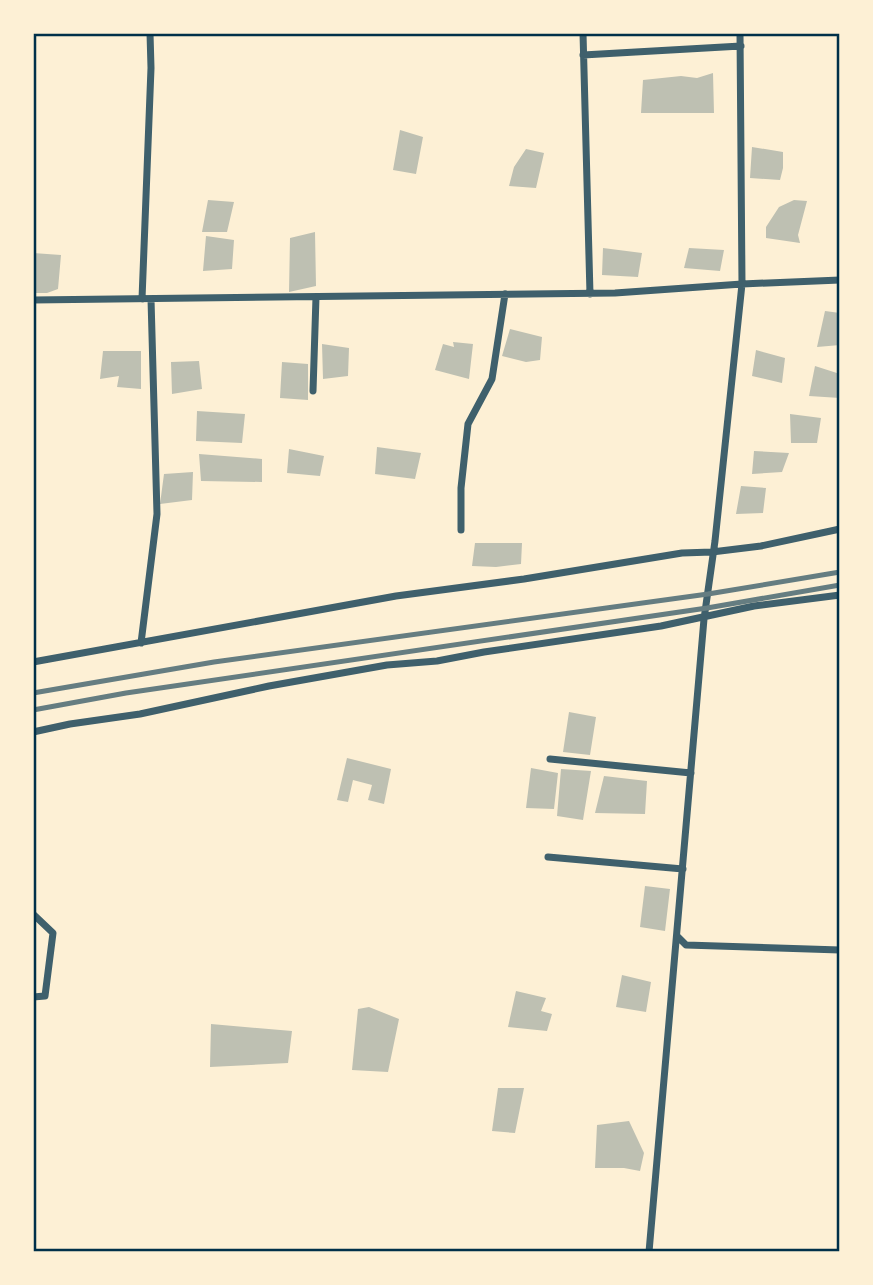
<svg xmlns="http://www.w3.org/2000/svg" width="873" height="1285" font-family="'Exo 2',sans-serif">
<rect width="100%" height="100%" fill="#fdf0d5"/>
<path fill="#bec0b2" d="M 713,73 L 714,113 L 641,113 L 643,80 L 681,76 L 697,78 Z
M 400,130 L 423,137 L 416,174 L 393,170 Z
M 752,147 L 783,152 L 783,168 L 780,180 L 750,178 Z
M 526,149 L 544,153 L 536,188 L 509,186 L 514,167 Z
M 208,200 L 234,202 L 227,232 L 202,232 Z
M 794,200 L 807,201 L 798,235 L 800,243 L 766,238 L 766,227 L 779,207 Z
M 315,232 L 316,286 L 289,292 L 290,238 Z
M 206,236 L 234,240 L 232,269 L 203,271 Z
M 603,248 L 642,253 L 638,277 L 602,275 Z
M 689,248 L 724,250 L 720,271 L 684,268 Z
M 33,253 L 61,255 L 58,289 L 47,293 L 33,293 Z
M 825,311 L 840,313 L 840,345 L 817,347 Z
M 510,329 L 542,337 L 540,360 L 526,362 L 502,356 Z
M 453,342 L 473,344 L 469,379 L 435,370 L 443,344 L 454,347 Z
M 322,344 L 349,348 L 348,376 L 323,379 Z
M 756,350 L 785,358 L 782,383 L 752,376 Z
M 103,351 L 141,351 L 141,389 L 117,387 L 119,376 L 100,379 Z
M 199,361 L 202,389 L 172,394 L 171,362 Z
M 282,362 L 308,364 L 308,400 L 280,398 Z
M 815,366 L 840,374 L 840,398 L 809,396 Z
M 197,411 L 245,414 L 242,443 L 196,441 Z
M 790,414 L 821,418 L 817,443 L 791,443 Z
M 377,447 L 421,453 L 415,479 L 375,474 Z
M 289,449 L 324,456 L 320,476 L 287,473 Z
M 754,451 L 789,453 L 782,472 L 752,474 Z
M 199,454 L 262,459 L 262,482 L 201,481 Z
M 193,472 L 192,500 L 160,504 L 164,474 Z
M 741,486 L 766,488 L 763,513 L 736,514 Z
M 475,543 L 522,543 L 521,564 L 496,567 L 472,566 Z
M 569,712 L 596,717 L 590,755 L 563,752 Z
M 347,758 L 391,769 L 384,804 L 368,800 L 372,785 L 353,780 L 348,802 L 337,800 Z
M 531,768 L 558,773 L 554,809 L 526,808 Z
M 561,769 L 591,771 L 583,820 L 557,816 Z
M 604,776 L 647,781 L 645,814 L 595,813 Z
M 645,886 L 670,889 L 665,931 L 640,927 Z
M 622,975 L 651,982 L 646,1012 L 616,1007 Z
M 516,991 L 546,998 L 541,1011 L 552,1014 L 547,1031 L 508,1027 Z
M 369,1007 L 399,1019 L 388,1072 L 352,1070 L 358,1009 Z
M 211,1024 L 292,1031 L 288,1063 L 210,1067 Z
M 498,1088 L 524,1088 L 515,1133 L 492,1131 Z
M 629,1121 L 644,1153 L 640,1171 L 624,1168 L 595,1168 L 597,1125 Z"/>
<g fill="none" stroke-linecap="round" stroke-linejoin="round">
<path stroke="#3f606c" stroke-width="7" d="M 583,33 L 590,294
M 583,55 L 741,46
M 142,299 L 151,68 L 150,33
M 33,300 L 615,293 L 742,284 L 840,280
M 313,391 L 316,297
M 461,530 L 461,488 L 468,424 L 492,379 L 505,294
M 141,643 L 157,514 L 151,299
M 33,662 L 396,596 L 524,579 L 682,553 L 712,552 L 761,546 L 840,529
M 33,732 L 70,724 L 140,714 L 269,686 L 387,665 L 437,661 L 484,652 L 661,626 L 754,606 L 840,595
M 550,759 L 691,773
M 548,857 L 683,869
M 33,914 L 53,933 L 45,996 L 33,997
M 677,936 L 686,945 L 840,950
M 649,1252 L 704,619 L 715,541 L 742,284 L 740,33"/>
<path stroke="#657d81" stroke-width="5" d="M 33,693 L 214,662 L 708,594 L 840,572
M 33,710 L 126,693 L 707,608 L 840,585"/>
</g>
<rect width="873" height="1285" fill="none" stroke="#fdf0d5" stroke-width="70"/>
<rect x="35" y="35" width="803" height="1215" fill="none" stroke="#003049" stroke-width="2.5"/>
</svg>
